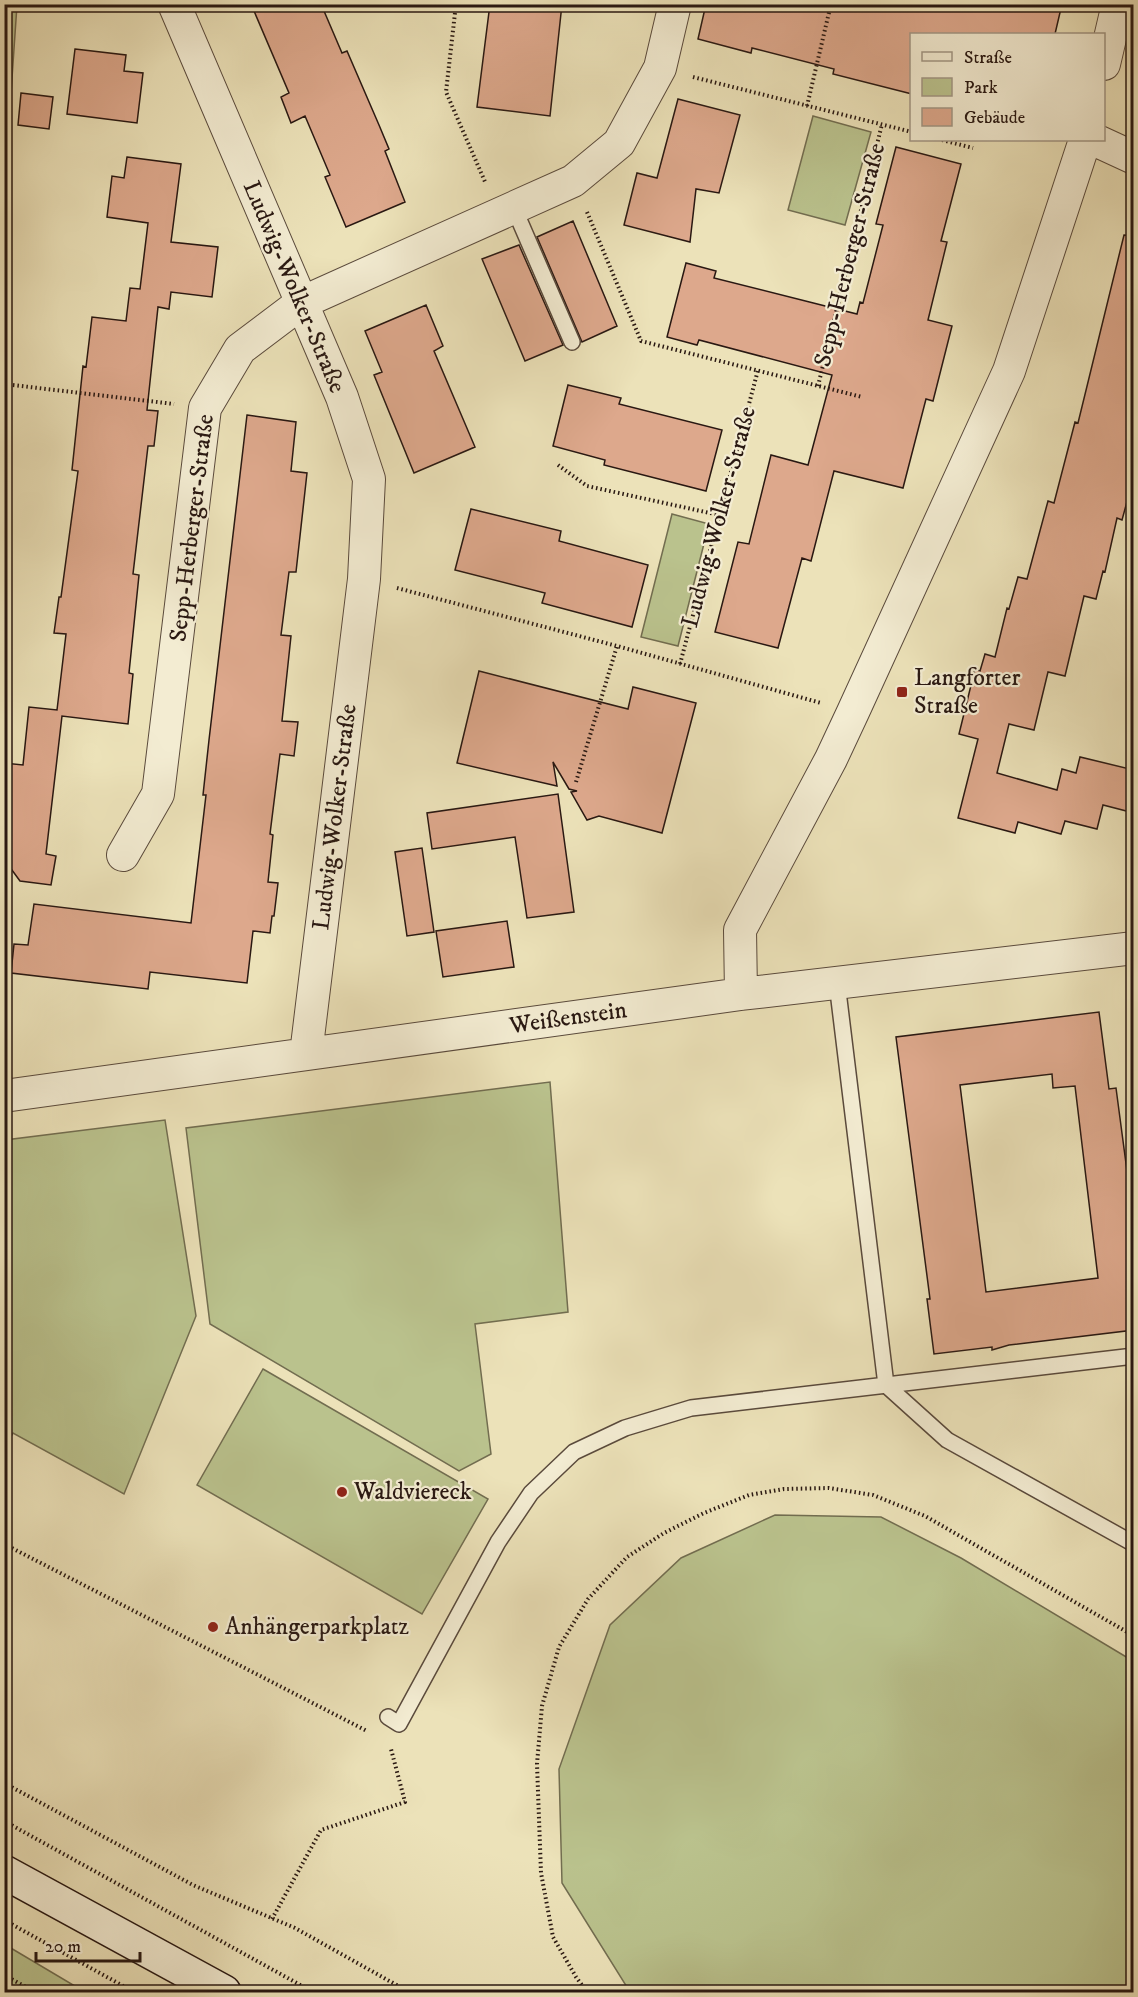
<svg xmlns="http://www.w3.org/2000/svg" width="1138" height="1997" font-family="'IM FELL DW Pica',serif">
<rect width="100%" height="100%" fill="#ece2b9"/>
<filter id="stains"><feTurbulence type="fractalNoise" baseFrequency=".00333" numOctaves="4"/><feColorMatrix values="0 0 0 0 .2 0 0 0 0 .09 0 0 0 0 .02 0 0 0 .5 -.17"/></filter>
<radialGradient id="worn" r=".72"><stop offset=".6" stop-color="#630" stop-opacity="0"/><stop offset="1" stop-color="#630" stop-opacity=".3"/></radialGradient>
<path fill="#bac28d" stroke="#726d50" stroke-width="1.5" d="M 5,4 L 17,5 L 5,181 L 4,5 Z
M 813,116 L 871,132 L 845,225 L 788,210 Z
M 672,514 L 709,524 L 678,646 L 641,637 Z
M 550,1082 L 568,1312 L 475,1324 L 491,1454 L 459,1471 L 210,1324 L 186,1128 Z
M 165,1120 L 196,1316 L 124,1494 L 13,1433 L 5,1449 L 5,1140 Z
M 263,1369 L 488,1499 L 422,1614 L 197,1485 Z
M 775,1515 L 881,1517 L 961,1558 L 1133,1661 L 1133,1992 L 630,1992 L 562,1883 L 559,1769 L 610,1625 L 681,1558 Z
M 4,1944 L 85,1992 L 5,1992 Z"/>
<path fill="#dda88c" stroke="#291812" stroke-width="1.5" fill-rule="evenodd" d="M 251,4 L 321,4 L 342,53 L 347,51 L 379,125 L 389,149 L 385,151 L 405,202 L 346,227 L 325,177 L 330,175 L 305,116 L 291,123 L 281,97 L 289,93 Z
M 490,4 L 562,4 L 550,116 L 477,107 Z
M 706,4 L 1062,4 L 1055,34 L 912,34 L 912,94 L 833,74 L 834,69 L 752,48 L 751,53 L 698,39 Z
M 75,49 L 126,55 L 124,71 L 143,73 L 137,123 L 67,114 Z
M 21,93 L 53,97 L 49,129 L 18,125 Z
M 678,99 L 740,115 L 719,193 L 696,189 L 690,242 L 624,225 L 637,173 L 657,178 Z
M 896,147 L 961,164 L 941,241 L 947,242 L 928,320 L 952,326 L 933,401 L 926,399 L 903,488 L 834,471 L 811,561 L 802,558 L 778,648 L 715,632 L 738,542 L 749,544 L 771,455 L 808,465 L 832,375 L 699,340 L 697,345 L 667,337 L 686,263 L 716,271 L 714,278 L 857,314 L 860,302 L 863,303 L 883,225 L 876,224 Z
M 127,157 L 181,164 L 171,242 L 218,247 L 212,297 L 171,292 L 169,309 L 158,307 L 147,410 L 158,411 L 154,446 L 148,446 L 133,574 L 139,575 L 129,673 L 133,674 L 128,724 L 62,716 L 46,854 L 56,856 L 51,885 L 20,881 L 9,866 L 10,851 L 4,850 L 4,763 L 23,765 L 29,707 L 57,710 L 66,634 L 54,633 L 59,597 L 61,597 L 78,471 L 72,470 L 83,366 L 86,367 L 92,317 L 126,321 L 130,288 L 140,289 L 148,223 L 107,217 L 112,176 L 124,178 Z
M 573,221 L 617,326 L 582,342 L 537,237 Z
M 1124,235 L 1134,236 L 1134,476 L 1122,520 L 1117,518 L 1105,572 L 1103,571 L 1096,599 L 1084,596 L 1065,676 L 1048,672 L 1034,730 L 1009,724 L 997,773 L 1057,790 L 1062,769 L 1076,773 L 1080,757 L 1134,770 L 1134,813 L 1103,805 L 1097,829 L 1065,821 L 1061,834 L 1018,822 L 1015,833 L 958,818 L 978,739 L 959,734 L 975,669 L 980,671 L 985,654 L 995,657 L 1007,608 L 1009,609 L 1018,577 L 1027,579 L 1048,501 L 1054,503 L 1075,422 L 1078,423 Z
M 519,245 L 563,345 L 525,361 L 482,259 Z
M 426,305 L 443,346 L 434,351 L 475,447 L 414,473 L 374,375 L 382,372 L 365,331 Z
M 568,385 L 621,398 L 619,404 L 722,430 L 706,491 L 604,465 L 605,460 L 553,446 Z
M 247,415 L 296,422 L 291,471 L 307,473 L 296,572 L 289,572 L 281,635 L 291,636 L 282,721 L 298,722 L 294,756 L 280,754 L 270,834 L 273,835 L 268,882 L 278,883 L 274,916 L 272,916 L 270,933 L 253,931 L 247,983 L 150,972 L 148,989 L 11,973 L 14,944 L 28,945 L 34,904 L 191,923 L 206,795 L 203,795 L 209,740 Z
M 471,509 L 561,531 L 559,541 L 648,565 L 632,627 L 542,603 L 545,593 L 455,570 Z
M 479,671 L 628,709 L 633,687 L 696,703 L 662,833 L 599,816 L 587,820 L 571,792 L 577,791 L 569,789 L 553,762 L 557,786 L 457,763 Z
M 558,794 L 574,912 L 527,918 L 515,837 L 432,849 L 427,813 Z
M 422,848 L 434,932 L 407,936 L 395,852 Z
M 507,921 L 514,967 L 443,977 L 436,931 Z
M 1099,1012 L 1109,1089 L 1116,1088 L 1134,1224 L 1134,1330 L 1009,1345 L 992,1350 L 992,1347 L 934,1354 L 927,1299 L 930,1299 L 896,1037 ZM 1052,1074 L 1053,1088 L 1075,1086 L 1098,1278 L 986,1292 L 960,1085 Z"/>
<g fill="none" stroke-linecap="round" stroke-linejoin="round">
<defs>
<path id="lane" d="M 514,208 L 572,342
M 837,983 L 886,1385 L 947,1440 L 1134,1544
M 388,1717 L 399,1724 L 498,1542 L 531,1493 L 574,1452 L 625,1428 L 691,1408 L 1134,1356"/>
<path id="street" d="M 174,4 L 342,397 L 369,479 L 364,579 L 306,1054
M 1104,64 L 1118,4
M 1095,140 L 1134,158
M 123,855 L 158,794 L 205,408 L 240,349 L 301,303 L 573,181 L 619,143 L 660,68 L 675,4
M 741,994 L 740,930 L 831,759 L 853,712 L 1009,371 L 1085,140
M 4,1096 L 741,994 L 1134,948"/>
<path id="secondary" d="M 4,1872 L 224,1992"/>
</defs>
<use href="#lane" stroke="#5a4a3c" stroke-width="18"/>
<use href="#street" stroke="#5a4a3c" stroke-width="34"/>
<use href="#secondary" stroke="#291812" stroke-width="36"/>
<path stroke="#291812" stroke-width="4" stroke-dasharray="1.5 3" stroke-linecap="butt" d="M 456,4 L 446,92 L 486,184
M 693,77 L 912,132
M 807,106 L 831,4
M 942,140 L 973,148
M 587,212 L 641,341 L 862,397
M 4,384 L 174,404
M 818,386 L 882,124
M 558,465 L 587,486 L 719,515
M 397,588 L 617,646 L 821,703
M 680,664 L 758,370
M 576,782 L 617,646
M 4,1544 L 367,1731
M 4,1783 L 193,1885 L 295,1928 L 409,1992
M 4,1821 L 313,1992
M 272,1919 L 321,1830 L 405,1802 L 391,1749
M 4,1920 L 134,1992
M 4,1975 L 35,1992
M 587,1992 L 576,1977 L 553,1937 L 541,1873 L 537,1764 L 542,1706 L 559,1647 L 588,1599 L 627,1557 L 664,1533 L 704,1513 L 749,1495 L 784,1489 L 829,1488 L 873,1495 L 925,1516 L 1134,1636"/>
<use href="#lane" stroke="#f3ecd2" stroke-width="15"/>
<use href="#street" stroke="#f3ecd2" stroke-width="32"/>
<use href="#secondary" stroke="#f3ecd2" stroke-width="33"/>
</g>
<g fill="#8f2418" stroke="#f3ecd2" stroke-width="2">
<rect x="896" y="686" width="12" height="12" rx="3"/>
<circle cx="342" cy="1492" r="6"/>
<circle cx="213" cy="1627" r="6"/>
</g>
<g text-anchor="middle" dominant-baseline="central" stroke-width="4.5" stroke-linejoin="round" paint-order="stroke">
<g font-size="24" fill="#291812" stroke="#f3ecd2">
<text transform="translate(850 255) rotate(-76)">Sepp-Herberger-Straße</text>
<text transform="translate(294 287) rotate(67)">Ludwig-Wolker-Straße</text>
<text transform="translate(719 517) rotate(-75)">Ludwig-Wolker-Straße</text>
<text transform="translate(192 528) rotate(-83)">Sepp-Herberger-Straße</text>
<text transform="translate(335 817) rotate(-83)">Ludwig-Wolker-Straße</text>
<text transform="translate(568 1018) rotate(-8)">Weißenstein</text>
</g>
<g font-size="24" fill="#291812" stroke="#f3ecd2" text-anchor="start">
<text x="914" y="678">Langforter<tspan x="914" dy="28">Straße</tspan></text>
<text x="354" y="1492">Waldviereck</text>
<text x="225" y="1627">Anhängerparkplatz</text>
</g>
</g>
<rect width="1138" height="1997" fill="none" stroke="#ece2b9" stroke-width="24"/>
<rect x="6" y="6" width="1126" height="1985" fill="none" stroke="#291812" stroke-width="3"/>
<rect x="12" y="12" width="1114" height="1973" fill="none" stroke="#291812" stroke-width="1.5"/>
<rect x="910" y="33" width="195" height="108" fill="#f3ecd2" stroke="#a29785" stroke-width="1.5"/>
<rect x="922" y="52" width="30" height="9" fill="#f3ecd2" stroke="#a29785" stroke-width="1.5"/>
<text x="964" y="63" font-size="18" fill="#291812">Straße</text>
<rect x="922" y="78" width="30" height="18" fill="#bac28d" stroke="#a29785" stroke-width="1.5"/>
<text x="964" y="93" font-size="18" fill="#291812">Park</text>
<rect x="922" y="108" width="30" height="18" fill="#dda88c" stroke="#a29785" stroke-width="1.5"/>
<text x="964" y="123" font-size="18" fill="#291812">Gebäude</text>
<path d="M36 1952v9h104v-9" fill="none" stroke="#291812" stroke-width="3"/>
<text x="45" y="1952" font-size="18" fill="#291812" stroke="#f3ecd2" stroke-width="4.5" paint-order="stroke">20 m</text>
<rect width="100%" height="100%" filter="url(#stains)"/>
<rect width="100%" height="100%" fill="url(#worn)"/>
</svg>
